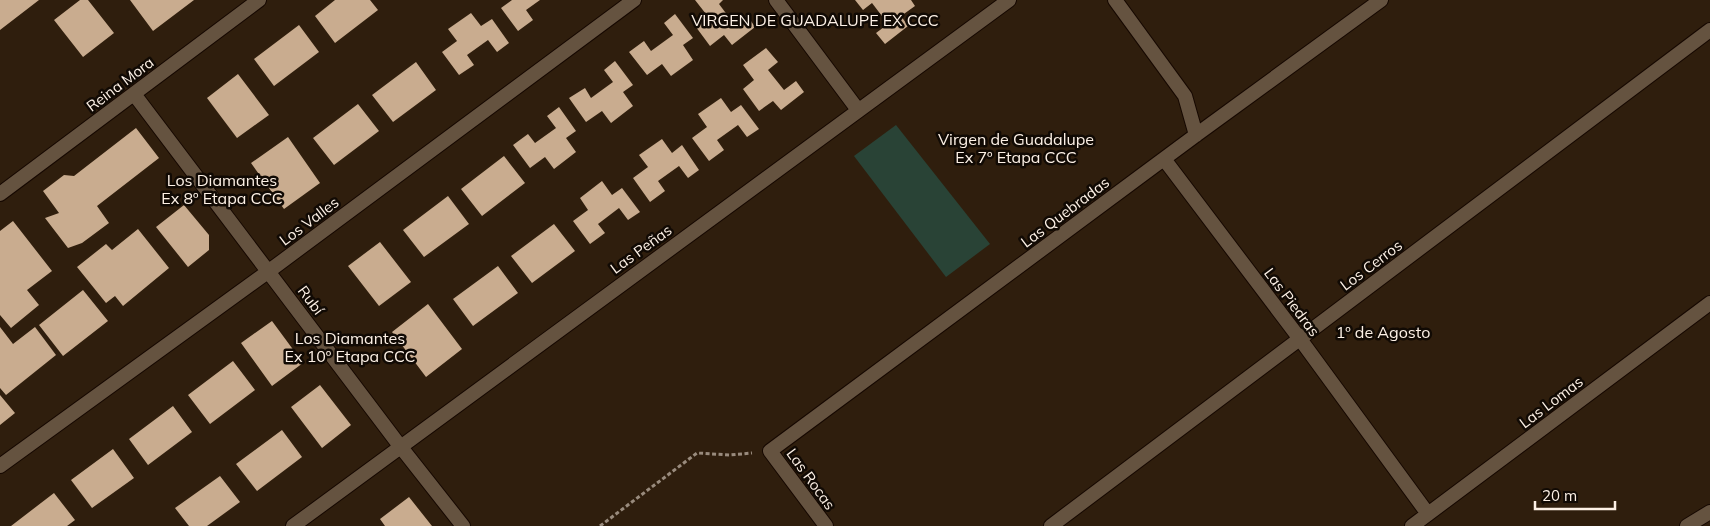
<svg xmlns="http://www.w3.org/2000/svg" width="1710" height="526" font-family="Mulish,sans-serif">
<rect width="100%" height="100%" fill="#2f1e0d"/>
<path fill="#294336" d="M 896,125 L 990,244 L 946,277 L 854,156 Z"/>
<path fill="#c9ac8f" d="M 0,0 L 39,0 L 0,30 Z
M 80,0 L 88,0 L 114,33 L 83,57 L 54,20 Z
M 130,0 L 194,0 L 153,31 Z
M 335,0 L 370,0 L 378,10 L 335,43 L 315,16 Z
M 512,0 L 540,0 L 526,10 L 533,20 L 518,31 L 501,8 Z
M 695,0 L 723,0 L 719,4 L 734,24 L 747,15 L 755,27 L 732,45 L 724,35 L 710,46 L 693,23 L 706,14 Z
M 855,0 L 911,0 L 915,6 L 901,16 L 908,26 L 885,44 L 876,33 L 888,24 L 872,3 L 863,10 Z
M 471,13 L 481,26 L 492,19 L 509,43 L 497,52 L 488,40 L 467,55 L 474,65 L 459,75 L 442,52 L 457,41 L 448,29 Z
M 675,14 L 693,38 L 683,45 L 693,60 L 671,76 L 662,64 L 647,75 L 629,52 L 644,41 L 651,51 L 673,35 L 664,23 Z
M 299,25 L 319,52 L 274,86 L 254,59 Z
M 766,48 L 778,62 L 768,70 L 784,90 L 796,81 L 804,92 L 781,110 L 773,101 L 759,111 L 743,89 L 754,80 L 743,65 Z
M 615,61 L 633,85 L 623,92 L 633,106 L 611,123 L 602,111 L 586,122 L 569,98 L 585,88 L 591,98 L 613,82 L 604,70 Z
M 416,62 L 436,90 L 393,122 L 372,95 Z
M 238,74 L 269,115 L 237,138 L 207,98 Z
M 721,98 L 731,112 L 741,105 L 759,129 L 747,137 L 738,125 L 717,140 L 724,150 L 709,161 L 692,138 L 707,127 L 698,114 Z
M 358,104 L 379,131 L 334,165 L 313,138 Z
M 559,107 L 576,131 L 566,138 L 576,152 L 554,169 L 545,157 L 530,168 L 513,145 L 528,134 L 535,143 L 556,128 L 547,116 Z
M 136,128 L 159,158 L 97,206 L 109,223 L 82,243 L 68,248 L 45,218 L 59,213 L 43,191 L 64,175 L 74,176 Z
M 288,137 L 320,183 L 284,209 L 251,163 Z
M 662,139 L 672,153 L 682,145 L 699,170 L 688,178 L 679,166 L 658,181 L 665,191 L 650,202 L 633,178 L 648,167 L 639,155 Z
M 504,156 L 525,183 L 482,216 L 461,189 Z
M 602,181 L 612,195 L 622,188 L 640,212 L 628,220 L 619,208 L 598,224 L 605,233 L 590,244 L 573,221 L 588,210 L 580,198 Z
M 448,196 L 469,224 L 424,257 L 403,230 Z
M 184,205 L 209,235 L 209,250 L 188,267 L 156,227 Z
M 13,221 L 52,271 L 27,290 L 39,305 L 11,328 L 0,315 L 0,231 Z
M 554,224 L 575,251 L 532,283 L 511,256 Z
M 138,229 L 169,268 L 123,306 L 115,296 L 106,303 L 77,267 L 106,244 L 112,250 Z
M 380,242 L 411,282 L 379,306 L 348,266 Z
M 498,266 L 518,293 L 473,326 L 453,299 Z
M 83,290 L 108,321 L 63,356 L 39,325 Z
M 428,304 L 462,349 L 426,377 L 392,332 Z
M 272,321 L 303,363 L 272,386 L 241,343 Z
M 0,327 L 13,344 L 35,327 L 56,355 L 6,395 L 0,388 Z
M 233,361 L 255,390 L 210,424 L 188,395 Z
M 320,385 L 351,425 L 322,448 L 291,407 Z
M 0,395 L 15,413 L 0,425 Z
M 173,406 L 192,432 L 148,465 L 129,439 Z
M 282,430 L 302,457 L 257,491 L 236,464 Z
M 113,449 L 134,478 L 92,508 L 71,480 Z
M 220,476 L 240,502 L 207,526 L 189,526 L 175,508 Z
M 54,493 L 75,520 L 67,526 L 11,526 Z
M 409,497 L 432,526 L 385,526 L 380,519 Z"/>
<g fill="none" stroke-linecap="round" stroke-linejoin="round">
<defs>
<path id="minor" d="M 776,0 L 858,110
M 1115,0 L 1185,96 L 1196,135
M 134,94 L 400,446 L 463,526
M 1164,159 L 1300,339 L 1428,514
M 0,194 L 259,0
M 0,466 L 269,271 L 634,0
M 293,526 L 1009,0
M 826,526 L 770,451 L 1196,135 L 1381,0
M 1051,526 L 1710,30
M 1412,526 L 1710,303
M 1687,526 L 1710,512"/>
</defs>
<use href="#minor" stroke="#160800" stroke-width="16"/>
<path stroke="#998b7d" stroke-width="3" stroke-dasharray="4 2.5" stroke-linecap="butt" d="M 600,526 L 697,453 L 730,455 L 752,453"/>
<use href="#minor" stroke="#655340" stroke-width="14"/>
</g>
<g text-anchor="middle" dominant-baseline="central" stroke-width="5" stroke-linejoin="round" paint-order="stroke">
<g font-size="15" fill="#fdf1e6" stroke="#110a04">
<text transform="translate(120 84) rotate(-37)">Reina Mora</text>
<text transform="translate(1065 212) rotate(-37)">Las Quebradas</text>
<text transform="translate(309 221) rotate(-37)">Los Valles</text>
<text transform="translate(641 249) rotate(-36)">Las Peñas</text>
<text transform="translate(1371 265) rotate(-37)">Los Cerros</text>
<text transform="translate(311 300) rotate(53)">Rubí</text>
<text transform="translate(1292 302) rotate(53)">Las Piedras</text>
<text transform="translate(1551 402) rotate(-37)">Las Lomas</text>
<text transform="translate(811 479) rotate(54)">Las Rocas</text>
</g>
<g font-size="16" fill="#fdf1e6" stroke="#110a04">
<text x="815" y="20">VIRGEN DE GUADALUPE EX CCC</text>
<text x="1016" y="139">Virgen de Guadalupe<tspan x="1016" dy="18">Ex 7º Etapa CCC</tspan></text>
<text x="222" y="180">Los Diamantes<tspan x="222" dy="18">Ex 8º Etapa CCC</tspan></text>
<text x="1383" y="332">1º de Agosto</text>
<text x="350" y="338">Los Diamantes<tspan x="350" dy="18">Ex 10º Etapa CCC</tspan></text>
</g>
</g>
<path d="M1535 501v8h80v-8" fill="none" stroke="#fdf1e6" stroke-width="2.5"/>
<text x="1542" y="501" font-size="15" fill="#fdf1e6" stroke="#110a04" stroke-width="4" paint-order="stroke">20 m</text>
</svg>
